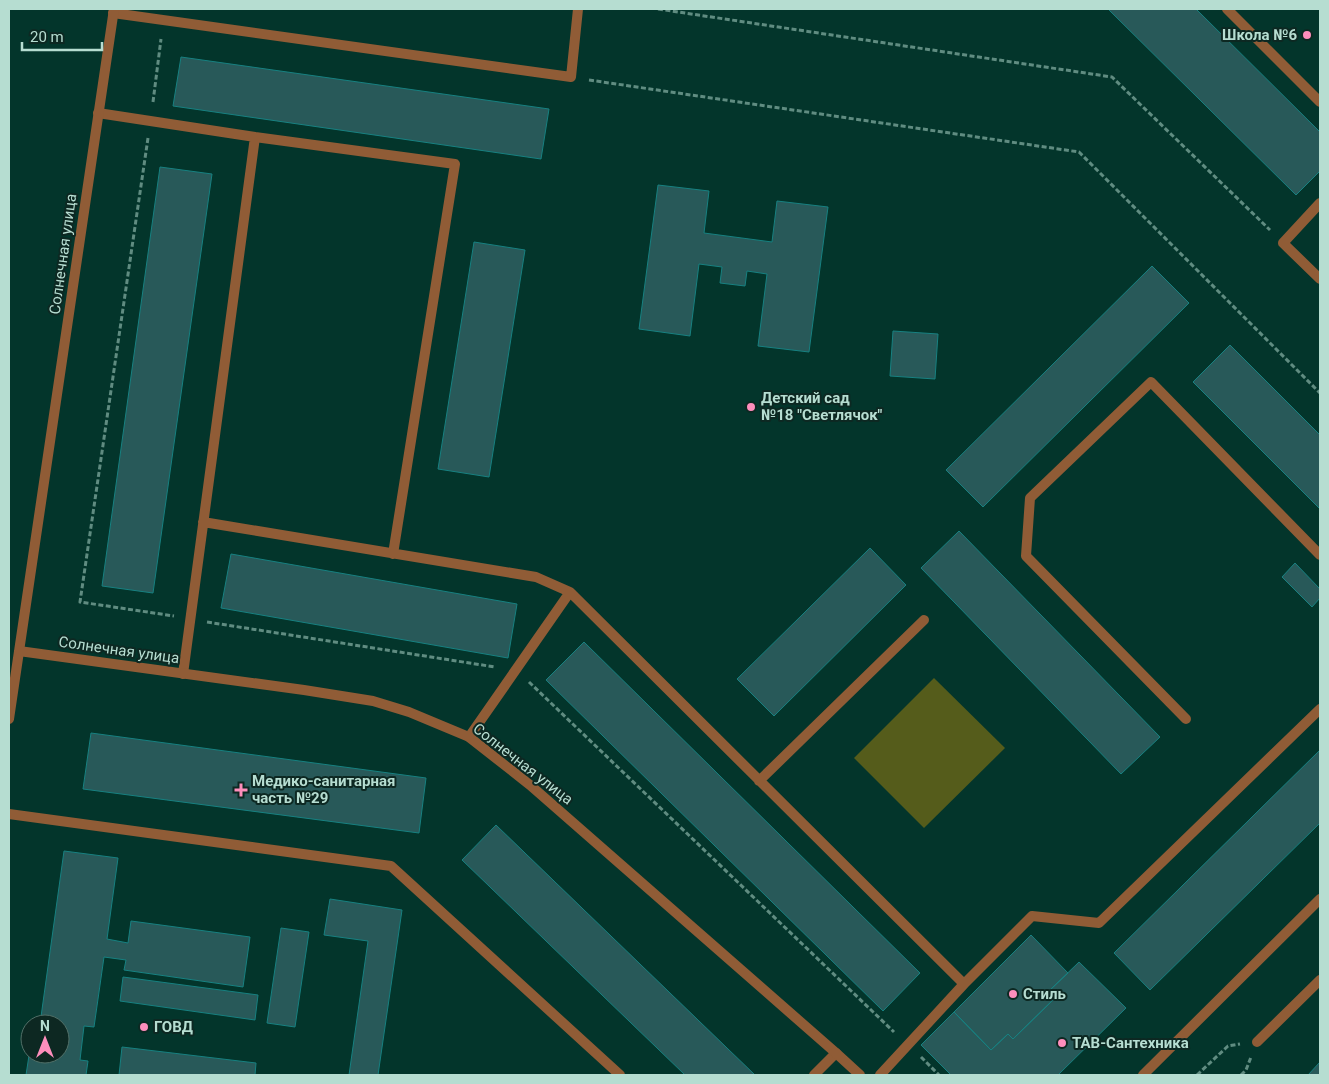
<svg xmlns="http://www.w3.org/2000/svg" width="1329" height="1084" font-family="Roboto,sans-serif">
<rect width="100%" height="100%" fill="#03352b"/>
<path fill="#555c1b" d="M 934,678 L 1005,748 L 924,828 L 854,758 Z"/>
<path fill="#285959" stroke="#178181" d="M 1108,9 L 1196,9 L 1320,132 L 1320,171 L 1296,195 Z
M 181,57 L 549,109 L 541,159 L 173,106 Z
M 160,167 L 212,174 L 153,593 L 102,586 Z
M 658,185 L 709,191 L 704,233 L 772,242 L 777,201 L 828,207 L 809,352 L 758,346 L 767,274 L 747,271 L 745,286 L 720,283 L 722,267 L 699,264 L 690,336 L 639,329 Z
M 474,242 L 525,250 L 489,477 L 438,469 Z
M 1152,266 L 1189,303 L 983,507 L 946,470 Z
M 893,331 L 938,334 L 935,379 L 890,376 Z
M 1230,345 L 1320,435 L 1320,509 L 1193,382 Z
M 959,531 L 1160,737 L 1121,774 L 921,568 Z
M 870,548 L 906,585 L 774,716 L 737,679 Z
M 231,554 L 517,604 L 508,658 L 221,608 Z
M 1295,563 L 1320,589 L 1320,598 L 1312,607 L 1282,577 Z
M 584,642 L 920,973 L 883,1011 L 546,680 Z
M 91,733 L 426,778 L 419,833 L 83,789 Z
M 1320,750 L 1320,823 L 1150,990 L 1114,953 Z
M 496,825 L 755,1075 L 685,1075 L 462,860 Z
M 64,851 L 118,858 L 107,939 L 128,943 L 131,921 L 250,937 L 243,987 L 124,970 L 126,960 L 104,957 L 94,1027 L 84,1026 L 80,1060 L 88,1061 L 86,1075 L 26,1075 L 30,1049 L 30,1054 L 60,1054 L 60,1024 L 40,1024 Z
M 330,899 L 402,910 L 378,1075 L 349,1075 L 368,941 L 324,935 Z
M 281,928 L 309,932 L 295,1027 L 267,1023 Z
M 1031,935 L 1068,973 L 1050,990 L 1056,997 L 1013,1039 L 1008,1034 L 991,1050 L 954,1012 Z
M 1079,962 L 1126,1008 L 1058,1075 L 951,1075 L 921,1045 L 954,1012 L 991,1050 L 1008,1034 L 1013,1039 L 1056,997 L 1050,990 Z
M 123,977 L 258,995 L 255,1020 L 120,1001 Z
M 122,1047 L 256,1063 L 255,1075 L 119,1075 Z
M 1320,1062 L 1320,1075 L 1308,1075 Z"/>
<g fill="none" stroke-linecap="round" stroke-linejoin="round">
<path stroke="#608c81" stroke-width="3" stroke-dasharray="5 2.5" stroke-linecap="butt" d="M 658,9 L 1112,77 L 1270,230
M 589,80 L 1079,152 L 1320,393
M 153,102 L 161,39
M 148,138 L 80,602 L 174,616
M 207,622 L 495,667
M 529,682 L 894,1032
M 921,1057 L 939,1075
M 1197,1075 L 1228,1046 L 1240,1044
M 1241,1075 L 1246,1070 L 1251,1057"/>
<path stroke="#905c36" stroke-width="10" d="M 1227,9 L 1320,102
M 113,13 L 571,77 L 578,9
M 98,113 L 255,137 L 183,674
M 255,137 L 455,164 L 393,554
M 1320,203 L 1283,243 L 1320,279
M 203,522 L 536,577 L 570,592 L 964,984
M 1186,719 L 1026,556 L 1030,498 L 1151,382 L 1320,555
M 469,737 L 570,592
M 759,781 L 924,620
M 9,814 L 391,866 L 620,1075
M 1257,1042 L 1320,980
M 814,1075 L 836,1053
M 880,1075 L 964,984 L 1032,916 L 1099,923 L 1320,709"/>
<path stroke="#905c36" stroke-width="10" d="M 19,651 L 304,690 L 373,701 L 409,712 L 469,737 L 530,785 L 836,1053 L 860,1075
M 9,719 L 114,9
M 1143,1075 L 1320,899"/>
</g>
<g fill="#fe8ebc" stroke="#0d2822" stroke-width="2">
<circle cx="1307" cy="35" r="5"/>
<circle cx="751" cy="407" r="5"/>
<path d="M238.5 782.5h5v5h5v5h-5v5h-5v-5h-5v-5h5z"/>
<circle cx="1013" cy="994" r="5"/>
<circle cx="144" cy="1027" r="5"/>
<circle cx="1062" cy="1043" r="5"/>
</g>
<g text-anchor="middle" dominant-baseline="central" stroke-width="4" stroke-linejoin="round" paint-order="stroke">
<g font-size="15" font-weight="bold" fill="#b6ddd1" stroke="#0d2822" text-anchor="start">
<text x="1297" y="35" text-anchor="end">Школа №6</text>
<text x="761" y="398">Детский сад<tspan x="761" dy="17">№18 "Светлячок"</tspan></text>
<text x="252" y="781">Медико-санитарная<tspan x="252" dy="17">часть №29</tspan></text>
<text x="1023" y="994">Стиль</text>
<text x="154" y="1027">ГОВД</text>
<text x="1072" y="1043">ТАВ-Сантехника</text>
</g>
<g font-size="15" fill="#b6ddd1" stroke="#0d2822">
<text transform="translate(63 254) rotate(-82)">Солнечная улица</text>
<text transform="translate(119 650) rotate(8)">Солнечная улица</text>
<text transform="translate(523 764) rotate(38)">Солнечная улица</text>
</g>
</g>
<rect width="1329" height="1084" fill="none" stroke="#b6ddd1" stroke-width="20"/>
<g transform="translate(45 1039)"><circle r="24" fill="#0d2822" stroke="#517068"/>
<path d="M0-4L9 19L0 12L-9 19Z" fill="#fe8ebc"/>
<text y="-8" font-size="14" font-weight="bold" text-anchor="middle" fill="#b6ddd1">N</text>
</g>
<path d="M22 42v8h80v-8" fill="none" stroke="#b6ddd1" stroke-width="2.5"/>
<text x="30" y="42" font-size="15" fill="#b6ddd1" stroke="#0d2822" stroke-width="4" paint-order="stroke">20 m</text>
</svg>
